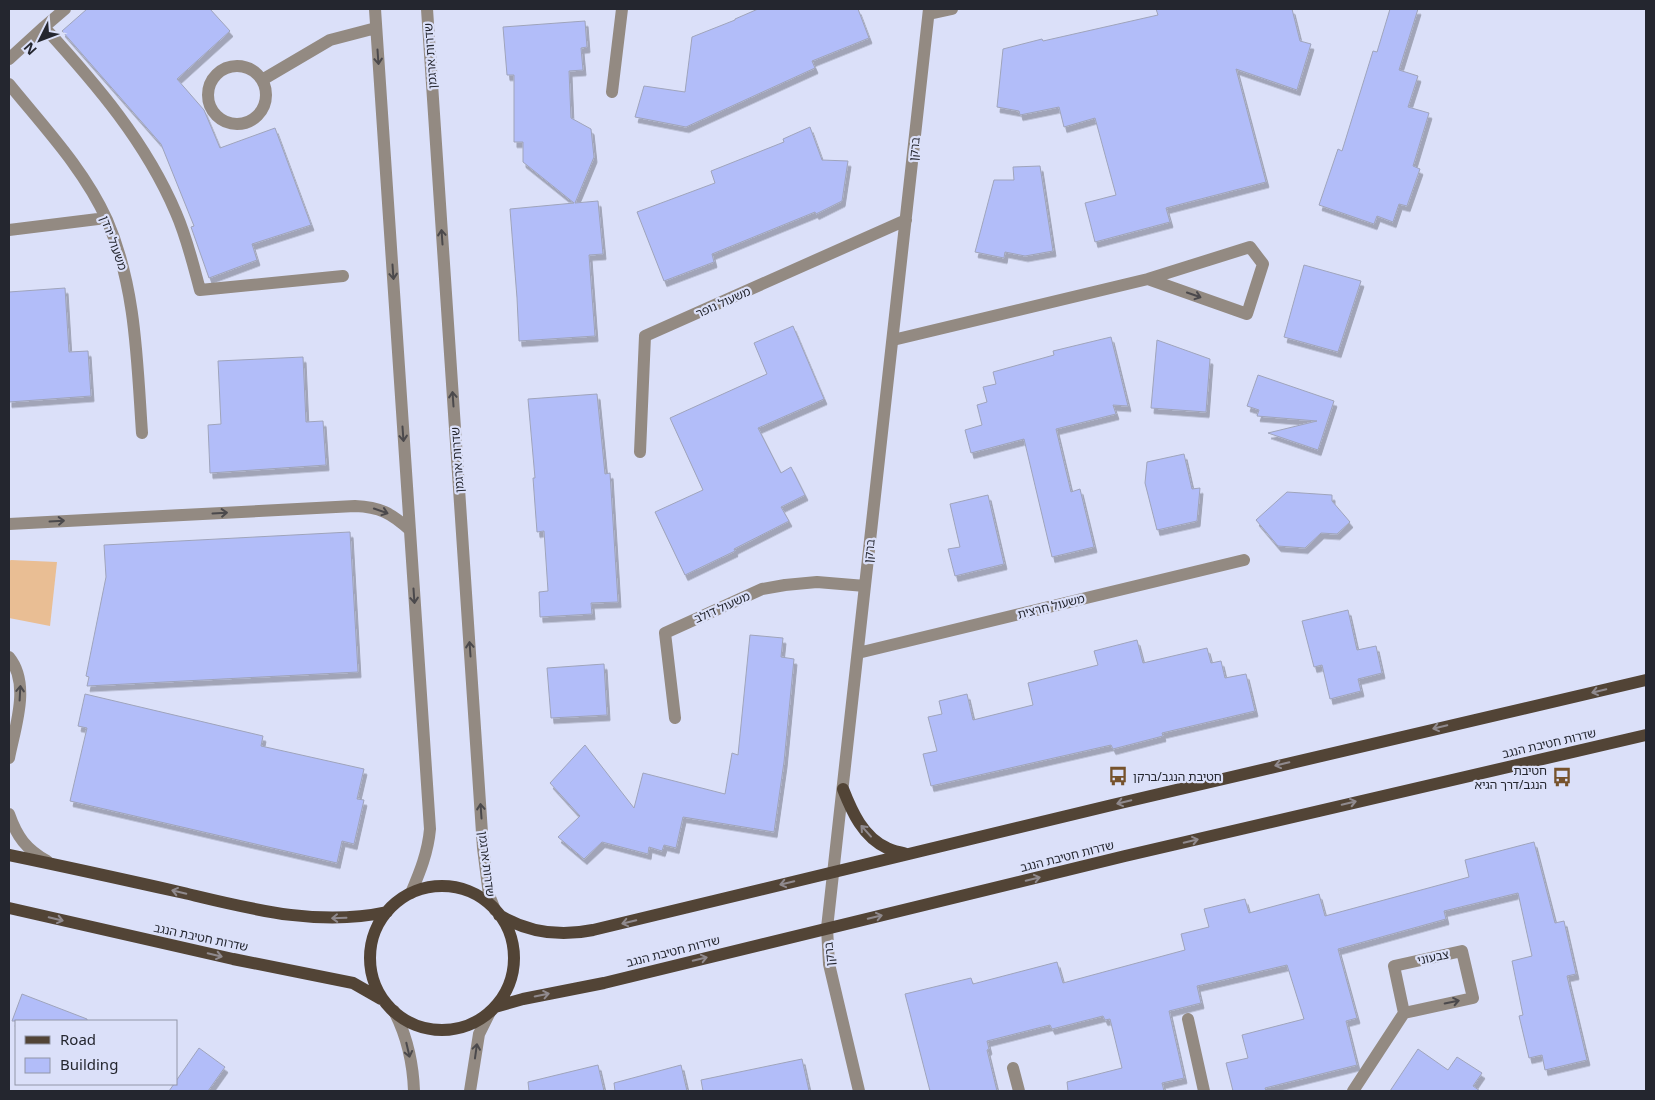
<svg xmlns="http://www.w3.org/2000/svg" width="1655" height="1100" font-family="'Noto Sans','Noto Sans Hebrew',sans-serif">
<defs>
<filter id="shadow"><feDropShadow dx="3" dy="5.5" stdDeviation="0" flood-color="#0004"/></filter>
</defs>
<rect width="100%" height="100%" fill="#dbe0f9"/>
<path fill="#e9be94" d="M 11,560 L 57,562 L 50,626 L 9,618 L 9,561 Z"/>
<path fill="#b2bdf9" stroke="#9fa4bb" filter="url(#shadow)" d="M 87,9 L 210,9 L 230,31 L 177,79 L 204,110 L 220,148 L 275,128 L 311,225 L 252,244 L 257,260 L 209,278 L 191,227 L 194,226 L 161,144 L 62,31 Z
M 758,9 L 858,9 L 869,38 L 812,61 L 815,68 L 686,127 L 635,117 L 644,86 L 685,92 L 692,37 L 735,20 L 735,19 Z
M 1156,9 L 1292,9 L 1300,41 L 1311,44 L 1297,90 L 1236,69 L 1266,182 L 1166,208 L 1170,222 L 1095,242 L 1085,203 L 1116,195 L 1095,118 L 1064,127 L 1059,107 L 1020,115 L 1019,111 L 997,107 L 1003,49 L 1042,39 L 1043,41 L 1158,15 Z
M 1390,9 L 1418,9 L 1399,70 L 1418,76 L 1408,107 L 1429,113 L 1413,166 L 1420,169 L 1407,206 L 1399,204 L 1393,222 L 1377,216 L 1374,224 L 1319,205 L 1338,149 L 1342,151 L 1373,51 L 1377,52 Z
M 585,21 L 587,47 L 581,48 L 583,70 L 569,71 L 571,118 L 591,129 L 594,157 L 575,203 L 598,201 L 603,254 L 589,255 L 595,336 L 519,341 L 517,298 L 510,209 L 574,203 L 523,162 L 523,142 L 514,142 L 514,75 L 507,75 L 503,27 Z
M 810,127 L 822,160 L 848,161 L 842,201 L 816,214 L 815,212 L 712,254 L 714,262 L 664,281 L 637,212 L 715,183 L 711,171 L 784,142 L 783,139 Z
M 1040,166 L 1053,251 L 1025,256 L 1005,252 L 1004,258 L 975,252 L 994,180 L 1014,180 L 1013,167 Z
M 1304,265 L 1361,281 L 1338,352 L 1284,337 Z
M 65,288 L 69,352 L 88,351 L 91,396 L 9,402 L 9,292 Z
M 793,326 L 824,399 L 758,428 L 781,473 L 791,467 L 805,495 L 781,507 L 789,521 L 734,549 L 735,551 L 685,575 L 655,512 L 703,490 L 670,418 L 767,374 L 754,343 Z
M 1111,337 L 1128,406 L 1113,405 L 1116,414 L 1056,429 L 1071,492 L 1080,489 L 1094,547 L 1052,557 L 1024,439 L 971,453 L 965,430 L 982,425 L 977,405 L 987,402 L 983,387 L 996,384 L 993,372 L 1054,355 L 1053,351 Z
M 1157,340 L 1210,359 L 1206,412 L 1151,408 Z
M 303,357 L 306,422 L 323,421 L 326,465 L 210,473 L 208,425 L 221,424 L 218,361 Z
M 1258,375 L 1334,401 L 1318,450 L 1268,433 L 1317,421 L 1257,416 L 1259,410 L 1247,406 Z
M 597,394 L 605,474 L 610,473 L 618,602 L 591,603 L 592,614 L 540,617 L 539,592 L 548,591 L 544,531 L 537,532 L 533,478 L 535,478 L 528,399 Z
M 1184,454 L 1192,489 L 1200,488 L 1197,521 L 1157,530 L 1145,483 L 1147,462 Z
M 1287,492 L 1332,495 L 1332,501 L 1350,522 L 1337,534 L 1321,533 L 1305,548 L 1278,546 L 1256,520 Z
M 988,495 L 1004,564 L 955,576 L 948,549 L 960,547 L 950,504 Z
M 350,532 L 358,672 L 87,686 L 89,677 L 86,676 L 106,577 L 104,545 Z
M 1348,610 L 1357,650 L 1376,646 L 1382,673 L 1358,679 L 1361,691 L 1330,699 L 1322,665 L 1314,667 L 1302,621 Z
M 750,635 L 783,638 L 781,657 L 794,659 L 784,762 L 774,832 L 683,817 L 676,848 L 664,845 L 662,851 L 649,847 L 648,854 L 602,842 L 584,859 L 558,837 L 580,816 L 550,783 L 585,745 L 634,808 L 643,773 L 725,794 L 732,753 L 738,755 Z
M 1137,640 L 1143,663 L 1207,648 L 1211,663 L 1221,661 L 1225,678 L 1246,674 L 1255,711 L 1162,733 L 1163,736 L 1113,749 L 1111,745 L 931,786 L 923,754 L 937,751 L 928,717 L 942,714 L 939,701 L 967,694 L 973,720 L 1033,705 L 1028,683 L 1098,665 L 1094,651 Z
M 604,664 L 607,715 L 551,718 L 547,668 Z
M 85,694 L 263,736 L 261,746 L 364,769 L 357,799 L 364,800 L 354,844 L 342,841 L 337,863 L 70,801 L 87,728 L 78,726 Z
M 1534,842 L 1555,923 L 1564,921 L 1576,974 L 1567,976 L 1587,1060 L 1545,1070 L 1542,1055 L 1529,1058 L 1519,1016 L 1523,1015 L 1512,961 L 1532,956 L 1518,893 L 1444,911 L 1446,919 L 1338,949 L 1357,1018 L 1346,1021 L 1357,1065 L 1265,1088 L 1266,1091 L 1233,1091 L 1226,1063 L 1248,1058 L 1242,1035 L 1304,1019 L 1287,965 L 1197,986 L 1201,1003 L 1169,1011 L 1184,1078 L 1162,1083 L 1164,1091 L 1068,1091 L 1067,1082 L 1122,1068 L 1110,1019 L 1105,1020 L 1103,1016 L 1052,1029 L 1050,1025 L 987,1041 L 989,1049 L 987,1050 L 997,1091 L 930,1091 L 905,994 L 971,978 L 973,984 L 1057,962 L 1063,983 L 1185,950 L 1181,934 L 1209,927 L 1204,909 L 1245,899 L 1249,913 L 1319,894 L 1325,916 L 1469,877 L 1465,860 Z
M 22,994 L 87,1019 L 87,1021 L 12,1021 Z
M 199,1048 L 225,1067 L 208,1091 L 169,1091 L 174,1084 L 176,1084 L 176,1081 Z
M 1418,1049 L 1448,1070 L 1457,1057 L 1482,1073 L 1473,1086 L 1480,1091 L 1390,1091 Z
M 802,1059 L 809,1091 L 703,1091 L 701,1080 Z
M 598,1065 L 604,1091 L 529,1091 L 528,1082 Z
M 681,1065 L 687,1091 L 615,1091 L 614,1083 Z"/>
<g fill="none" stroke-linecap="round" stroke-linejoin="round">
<path stroke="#938a82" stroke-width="12" d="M 65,9 L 44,27 C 96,84 146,142 176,213 C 187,238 193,264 200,290 L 343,276
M 375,9 L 430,829 C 428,852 420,872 411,893
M 427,9 L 483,848 L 489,895 L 495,910
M 929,14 L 952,9
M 9,59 L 44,27
M208 95a29 29 0 1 1 58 0a29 29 0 1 1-58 0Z
M 262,80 L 330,40 L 376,28
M 9,84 C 44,127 84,169 107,220 C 136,287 137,361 142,433
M 612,92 L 622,9
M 9,230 L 106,218
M 893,340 L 1148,279 L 1250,247 L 1263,264 L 1247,314 L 1148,279
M 640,452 L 645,336 L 906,220
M 9,524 L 355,506 C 380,507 391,513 410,530
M 858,653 L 1244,560
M 9,657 C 31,684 15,727 9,758
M 675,718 L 665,633 L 762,589 L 785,585 L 817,582 L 865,586
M 9,814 C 17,837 26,849 47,861
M 394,1011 C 407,1036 413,1063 414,1091
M 1188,1019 L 1204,1091
M 1013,1068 L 1019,1091
M 470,1091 L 479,1034 L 490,1012
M 859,1091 L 829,964 L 827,928 L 929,9
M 1353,1091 L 1404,1013 L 1473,998 L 1462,951 L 1394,966 L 1404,1013"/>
<path stroke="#524436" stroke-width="12" d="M 843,789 C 852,812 863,837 887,848 C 893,851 900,852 906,854
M 9,855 C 67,867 126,880 184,893 C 251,909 318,927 387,912
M370 958a72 72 0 1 1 144 0a72 72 0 1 1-144 0Z
M 9,908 L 233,959 L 353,983 L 381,999
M 499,915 C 529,933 559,937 593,930 L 1112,805 L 1646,680
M 495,1007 L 523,999 L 604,983 L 1125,856 L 1646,735"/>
</g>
<defs><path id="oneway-shaft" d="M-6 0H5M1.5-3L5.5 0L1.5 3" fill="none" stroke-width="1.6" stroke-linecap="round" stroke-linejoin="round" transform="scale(1.25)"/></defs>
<g stroke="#4b494c">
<use href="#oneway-shaft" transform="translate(378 57) rotate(86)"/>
<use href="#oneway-shaft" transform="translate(442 237) rotate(-94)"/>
<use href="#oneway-shaft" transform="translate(393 272) rotate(86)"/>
<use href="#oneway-shaft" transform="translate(1194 295) rotate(19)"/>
<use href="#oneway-shaft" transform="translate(453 399) rotate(-94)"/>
<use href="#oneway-shaft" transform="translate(403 434) rotate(86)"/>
<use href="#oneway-shaft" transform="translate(381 511) rotate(19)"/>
<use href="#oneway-shaft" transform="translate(220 513) rotate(-3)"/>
<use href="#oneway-shaft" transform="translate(57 521) rotate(-3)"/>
<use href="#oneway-shaft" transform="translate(414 596) rotate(86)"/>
<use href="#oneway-shaft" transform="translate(470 649) rotate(-94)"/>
<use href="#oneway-shaft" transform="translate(20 693) rotate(-87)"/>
<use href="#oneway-shaft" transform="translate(481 811) rotate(-94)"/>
<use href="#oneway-shaft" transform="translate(1452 1002) rotate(-12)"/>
<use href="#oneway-shaft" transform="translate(408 1050) rotate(77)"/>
<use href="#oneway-shaft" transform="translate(476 1051) rotate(-82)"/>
</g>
<g stroke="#908a8e">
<use href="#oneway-shaft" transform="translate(1599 691) rotate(167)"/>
<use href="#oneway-shaft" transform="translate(1440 727) rotate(167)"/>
<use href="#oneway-shaft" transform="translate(1282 764) rotate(167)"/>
<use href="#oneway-shaft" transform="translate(1124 802) rotate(167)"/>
<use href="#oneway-shaft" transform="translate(1349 803) rotate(-13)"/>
<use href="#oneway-shaft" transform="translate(866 831) rotate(-132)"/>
<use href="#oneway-shaft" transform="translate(1191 841) rotate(-13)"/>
<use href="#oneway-shaft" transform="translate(1033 879) rotate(-14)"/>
<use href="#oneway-shaft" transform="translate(787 883) rotate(166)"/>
<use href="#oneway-shaft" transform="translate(179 892) rotate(-167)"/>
<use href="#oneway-shaft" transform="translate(875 917) rotate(-14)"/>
<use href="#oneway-shaft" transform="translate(339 918) rotate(178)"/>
<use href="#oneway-shaft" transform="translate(56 919) rotate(13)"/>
<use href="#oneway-shaft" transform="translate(629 922) rotate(166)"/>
<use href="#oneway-shaft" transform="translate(215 955) rotate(13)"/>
<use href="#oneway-shaft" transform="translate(700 959) rotate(-14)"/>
<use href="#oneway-shaft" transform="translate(542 995) rotate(-11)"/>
</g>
<defs>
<symbol id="bus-bare" viewBox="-9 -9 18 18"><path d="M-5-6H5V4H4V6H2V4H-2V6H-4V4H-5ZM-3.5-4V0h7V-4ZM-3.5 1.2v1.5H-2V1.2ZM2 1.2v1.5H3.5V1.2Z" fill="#76522c" stroke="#dbe0f9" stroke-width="2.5" paint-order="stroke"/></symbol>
</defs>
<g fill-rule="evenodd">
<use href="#bus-bare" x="1104" y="762" width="28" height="28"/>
<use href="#bus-bare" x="1548" y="763" width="28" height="28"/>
</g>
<g text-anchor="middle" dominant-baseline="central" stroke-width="4.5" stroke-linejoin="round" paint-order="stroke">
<g font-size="12" fill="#24262f" stroke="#dbe0f9">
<text transform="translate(430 56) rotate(-94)">שדרות ארגמן</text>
<text transform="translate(914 149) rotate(-84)">ברקן</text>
<text transform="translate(114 243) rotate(70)">משעול ירדן</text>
<text transform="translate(723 302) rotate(-24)">משעול נופר</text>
<text transform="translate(457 460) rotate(-94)">שדרות ארגמן</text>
<text transform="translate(869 551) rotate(-84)">ברקן</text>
<text transform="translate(1051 606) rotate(-14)">משעול חרצית</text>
<text transform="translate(722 607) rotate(-24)">משעול דולב</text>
<text transform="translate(1549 743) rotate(-13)">שדרות חטיבת הנגב</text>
<text transform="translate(1067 856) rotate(-14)">שדרות חטיבת הנגב</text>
<text transform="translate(487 864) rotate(83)">שדרות ארגמן</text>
<text transform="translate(201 937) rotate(12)">שדרות חטיבת הנגב</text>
<text transform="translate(673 951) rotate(-14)">שדרות חטיבת הנגב</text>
<text transform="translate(829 954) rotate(-95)">ברקן</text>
<text transform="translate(1433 957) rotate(-12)">צבעוני</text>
</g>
<g font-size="12" fill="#24262f" stroke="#dbe0f9" text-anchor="end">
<text x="1547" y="770">חטיבת<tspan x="1547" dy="14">הנגב/דרך הגיא</tspan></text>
<text x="1133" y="776" text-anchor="start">חטיבת הנגב/ברקן</text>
</g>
</g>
<rect width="1655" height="1100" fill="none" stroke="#24262f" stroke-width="20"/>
<rect x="15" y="1020" width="162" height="65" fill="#dbe0f9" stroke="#9296a8"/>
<rect x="25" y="1036" width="25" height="8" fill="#524436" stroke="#9296a8"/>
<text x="60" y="1045" font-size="15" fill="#24262f">Road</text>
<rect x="25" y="1058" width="25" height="15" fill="#b2bdf9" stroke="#9296a8"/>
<text x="60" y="1070" font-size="15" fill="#24262f">Building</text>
<g transform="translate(40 40) rotate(228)" stroke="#dbe0f9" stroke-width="4" paint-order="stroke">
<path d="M0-4L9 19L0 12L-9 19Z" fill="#24262f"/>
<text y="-8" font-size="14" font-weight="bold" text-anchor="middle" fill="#24262f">N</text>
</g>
</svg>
